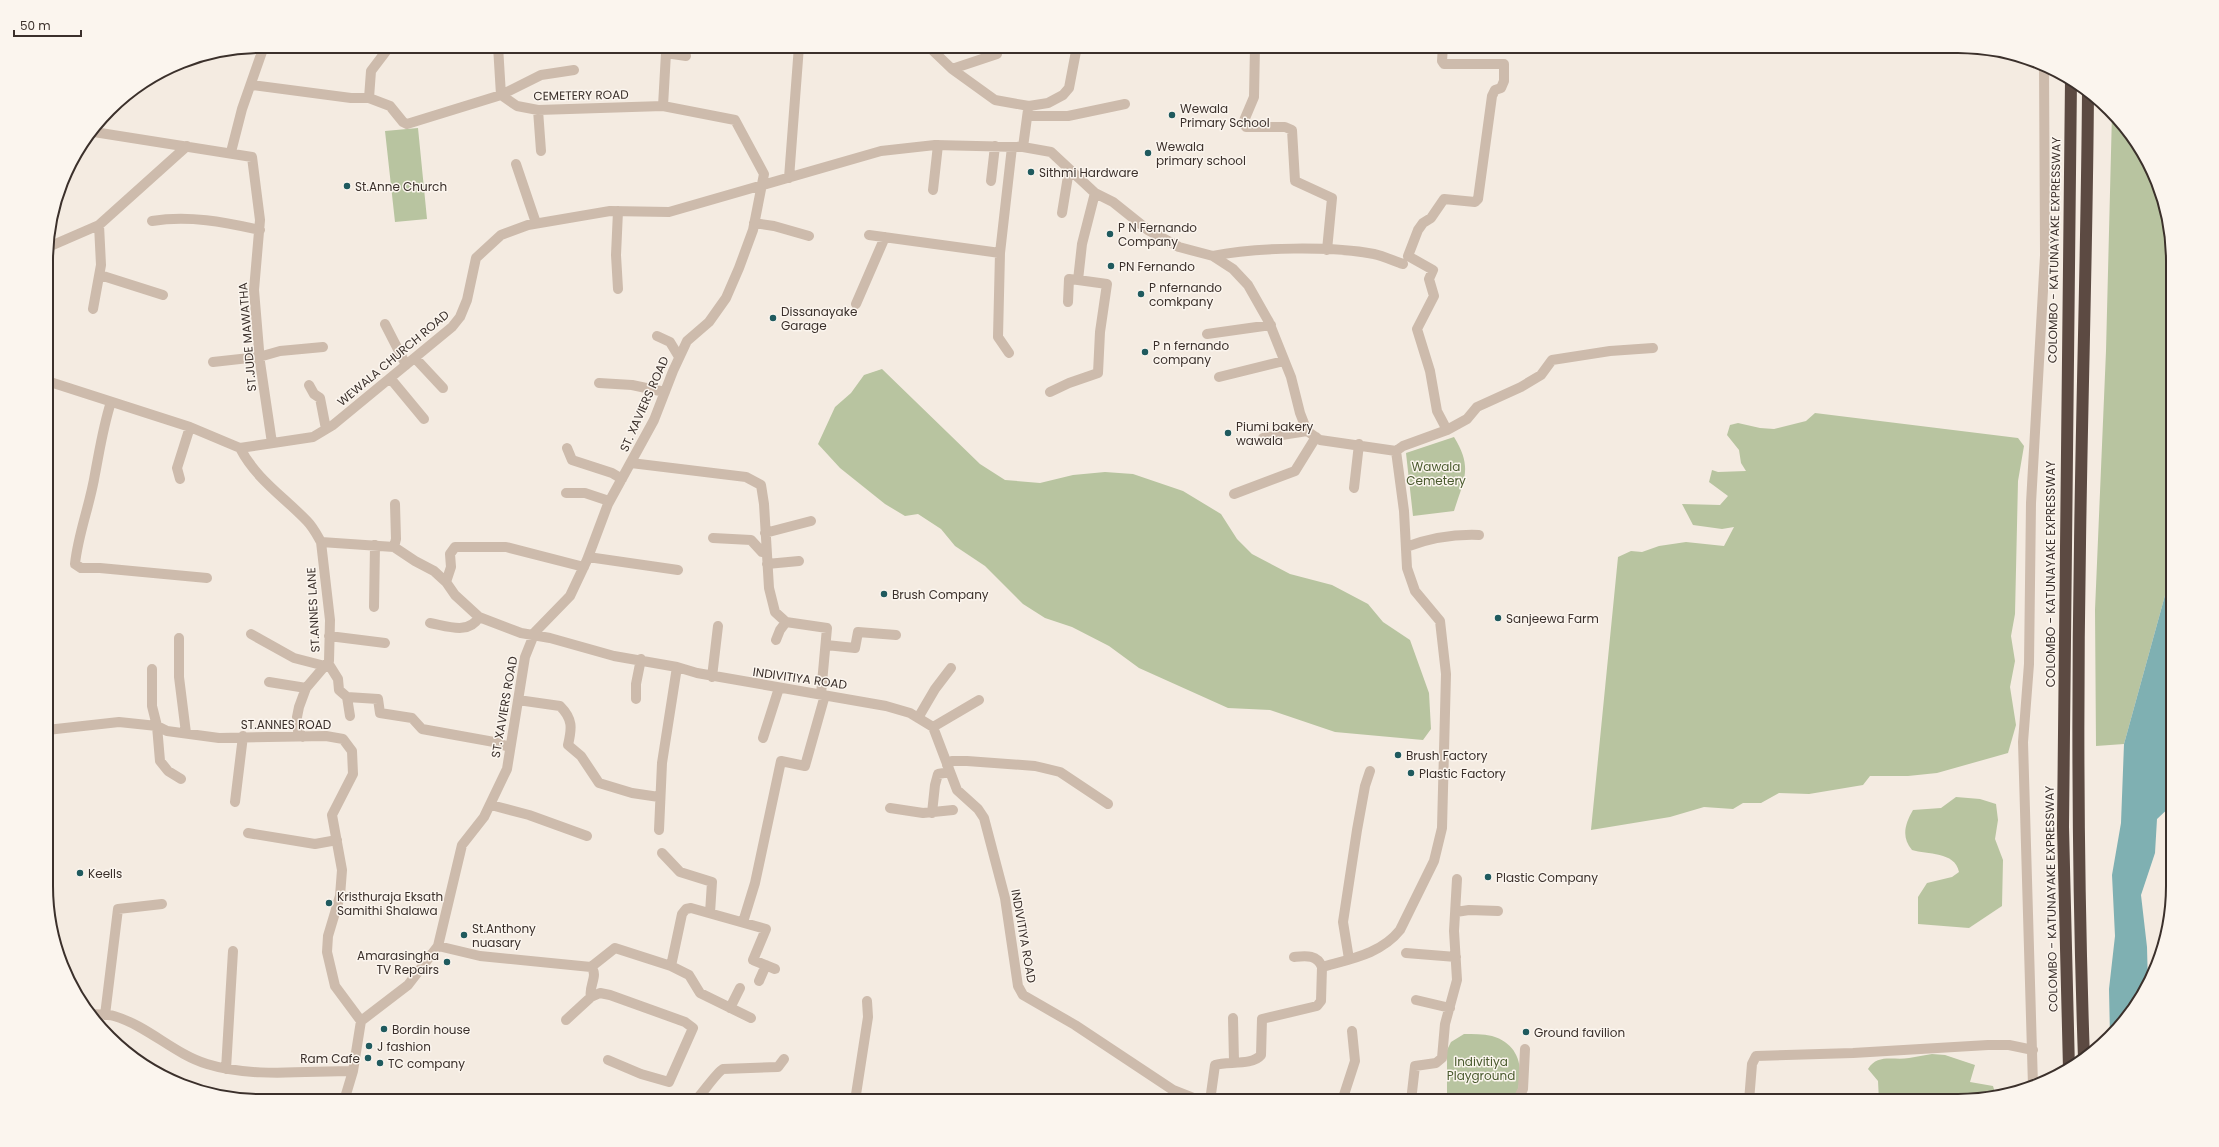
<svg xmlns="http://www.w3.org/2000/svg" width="2219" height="1147" font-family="Poppins,sans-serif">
<rect width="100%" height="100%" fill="#f4ebe1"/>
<path fill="#b8c4a0" d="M 2112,113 L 2137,141 L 2162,192 L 2171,233 L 2172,570 L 2124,744 L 2096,746 L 2095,610 L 2106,351 Z
M 418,128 L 427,219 L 395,222 L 385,131 Z
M 882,369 L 980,464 L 1005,480 L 1040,483 L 1073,475 L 1105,472 L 1133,474 L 1183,491 L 1221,514 L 1237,539 L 1252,554 L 1290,574 L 1332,585 L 1368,604 L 1383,622 L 1410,640 L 1429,693 L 1431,729 L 1423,740 L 1335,732 L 1270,710 L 1228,708 L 1139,668 L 1109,646 L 1072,627 L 1045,618 L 1023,604 L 985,566 L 955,546 L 941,529 L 918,514 L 905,516 L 885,504 L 840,468 L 818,444 L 835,407 L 851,393 L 864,375 Z
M 1815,413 L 2018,438 L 2024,446 L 2018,481 L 2015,614 L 2011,636 L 2015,661 L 2010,687 L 2016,725 L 2008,753 L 1937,773 L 1908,776 L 1870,776 L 1863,785 L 1809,794 L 1779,793 L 1761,803 L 1743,803 L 1733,809 L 1704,807 L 1670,817 L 1591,830 L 1618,557 L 1631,551 L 1642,552 L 1659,546 L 1686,542 L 1724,546 L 1734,527 L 1722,529 L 1693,525 L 1682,504 L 1720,505 L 1728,496 L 1709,482 L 1712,470 L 1718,472 L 1746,471 L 1741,463 L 1739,450 L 1727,435 L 1730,425 L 1738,423 L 1760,428 L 1774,429 L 1806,421 Z
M 1454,437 C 1473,468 1464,479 1454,511 L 1413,516 L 1406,453 Z
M 1956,797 L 1980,799 L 1996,804 L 1998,820 L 1995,839 L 2003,860 L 2002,906 L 1969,928 L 1918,924 L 1918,897 L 1927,883 L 1952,877 L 1959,872 C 1955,851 1927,855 1912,850 C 1901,837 1905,824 1913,810 L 1941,808 Z
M 1464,1034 C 1473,1034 1483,1034 1492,1036 C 1523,1045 1525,1075 1514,1101 L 1447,1101 L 1447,1050 L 1451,1042 Z
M 1932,1054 L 1945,1055 L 1975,1065 L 1970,1082 L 1993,1086 L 1996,1096 L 1972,1101 L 1879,1101 L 1878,1081 L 1868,1069 C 1878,1053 1894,1061 1909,1058 C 1917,1057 1924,1055 1932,1054 Z"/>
<path fill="#7fb0b2" d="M 2172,570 L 2173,804 L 2157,819 L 2155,853 L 2141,895 L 2147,947 L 2148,985 L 2119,1028 L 2110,1036 L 2109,989 L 2115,936 L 2112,875 L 2121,823 L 2124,744 Z"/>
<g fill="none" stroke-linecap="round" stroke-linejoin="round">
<path stroke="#cdbbac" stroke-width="10" d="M 498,46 L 501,95 L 541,75 L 574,70
M 787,46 L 799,47
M 928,46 L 952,69 L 995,100 L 1029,106 L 1048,103 L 1063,95 L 1069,88 L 1077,46
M 1255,46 L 1254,97 L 1243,123 L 1246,127 L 1285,127 L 1292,130 L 1295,181 L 1332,198 L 1327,250
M 1443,46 L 1442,61 L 1444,64 L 1504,64 L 1504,81 L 1501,88 L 1495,90 L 1492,96 L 1478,199 L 1475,202 L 1444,199 L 1431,218 L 1423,223 L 1418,230 L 1408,256 L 1433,270 L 1429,279 L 1434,296 L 1417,329 L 1430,371 L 1437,411 L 1447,430
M 952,69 L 997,54
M 252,85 L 351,98 L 369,98 L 390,106 L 403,122 L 407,124 L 501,95 L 517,106 L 538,110 L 663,106 L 735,120 L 764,174 L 753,230 L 739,268 L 726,298 L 709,322 L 687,341 L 673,371 L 654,420 L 608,504 L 587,560 L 570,596 L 535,632 L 525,657 L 507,769 L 484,817 L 462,845 L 438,946 L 408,985 L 361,1021 L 353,1071 L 344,1101
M 369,98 L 371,71 L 390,46
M 663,106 L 666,53 L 686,56
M 538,110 L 541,151
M 1028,116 L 1068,116 L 1125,104
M 94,132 L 252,157 L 260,220 L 254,290 L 260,362 L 272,443
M 1023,147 L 1028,110
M 231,152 L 242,109 L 264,46
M 516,164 L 536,223
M 789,178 L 799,46
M 991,181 L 995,146
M 933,190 L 938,145
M 1062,213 L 1069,170
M 152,221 C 189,215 224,222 260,230
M 754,223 L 774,226 L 809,236
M 869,235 L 1000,253 L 1012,147
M 46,248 L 99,225 L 187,146
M 1000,253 L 998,337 L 1009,353
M 1213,256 C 1255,247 1332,246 1374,254 C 1383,256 1394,261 1403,264
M 100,275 L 163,295
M 618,289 L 616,255 L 618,211
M 1068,302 L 1069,279 L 1078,280 L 1082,244 L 1095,193
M 856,304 L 885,237
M 93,309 L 101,265 L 99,225
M 385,324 L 406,365
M 1207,334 L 1271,325
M 657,336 L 670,342 L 679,357
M 415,358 L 443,388
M 213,362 L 259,357 L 280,351 L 323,347
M 1219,377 L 1284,361
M 390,378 L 424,419
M 47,381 L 190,427 L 240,448 L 313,437 L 333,425 L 452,327 L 460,317 L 467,300 L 476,258 L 501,235 L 528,225 L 610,211 L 669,212 L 881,151 L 935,145 L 1023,147 L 1051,152 L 1095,193 L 1113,202 L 1148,230 L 1179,247 L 1213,256 L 1233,269 L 1248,285 L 1269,322 L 1291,377 L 1300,413 L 1307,431 L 1320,440 L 1396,451
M 599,383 L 632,385 L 665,392
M 309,385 L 314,394 L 320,398 L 326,429
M 1050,392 L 1069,383 L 1098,373 L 1100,332 L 1107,284 L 1078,280
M 111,402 C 103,427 100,448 95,474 C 90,505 78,534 75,564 L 81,568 L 100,568 L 207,578
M 1263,438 L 1307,431
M 240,448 C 256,479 283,496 307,521 C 313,527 317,535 321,542 L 394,547 L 415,561 L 434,571 L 446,582 L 455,595 L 479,617 L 521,633 L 550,638 L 614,656 L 677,667 L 697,673 L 886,706 L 910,713 L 933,727 L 957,790 L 978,809 L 984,818 L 1005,898 L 1018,986 L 1023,995 L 1075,1025 L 1173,1090 L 1201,1101
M 567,448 L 572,460 L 612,473 L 622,479
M 1396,451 L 1403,446 L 1447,430 L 1467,419 L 1477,407 L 1521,387 L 1541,375 L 1552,360 L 1610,351 L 1653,348
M 631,463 L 746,477 L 761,485 L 764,504 L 769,588 L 775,612 L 786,622 L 827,628 L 821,694
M 180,479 L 177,468 L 190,427
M 1354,488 L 1359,444
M 566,493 L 585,493 L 609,501
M 1234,494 L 1295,471 L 1316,437
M 765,533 L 811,521
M 713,538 L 751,540 L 762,552 L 766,553
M 394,547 L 396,539 L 395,504
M 1406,547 C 1430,538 1453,534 1479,535
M 588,557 L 678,570
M 767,564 L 799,561
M 446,582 L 451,567 L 450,554 L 455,547 L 506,547 L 584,567
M 374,607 L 375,545
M 430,623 C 447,626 469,635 479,617
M 251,634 L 294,658 L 325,666
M 329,636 L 385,643
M 179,638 L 179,677 L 186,733
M 776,640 L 780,630 L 786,622
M 826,645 L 855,648 L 858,632 L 896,635
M 328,663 L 338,679 L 339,690 L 347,697 L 350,716
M 152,669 L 152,706 L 157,726 L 160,761 L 168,771 L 181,779
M 712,677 L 718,626
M 269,682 L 306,688
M 347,697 L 378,699 L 380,713 L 412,718 L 422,729 L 494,742 L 509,747
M 636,699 L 636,684 L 641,659
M 518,700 L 560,706 C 573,719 572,728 568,745 L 581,756 L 599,783 L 632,793 L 659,797
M 918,718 L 935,689 L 951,668
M 933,727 L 979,700
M 47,730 L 119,722 L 157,726 L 167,731 L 219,738 L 326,736 L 343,739 L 352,751 L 353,774 L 332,815 L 342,870 L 340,896 L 328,936 L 327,952 L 335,986 L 361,1021
M 303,737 L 298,731 L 297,717 L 299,707 L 306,688 L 329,661 L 330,620 L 321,542
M 763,738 L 779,688
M 947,765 L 952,761 L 967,761 L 1035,766 L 1060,772 L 1108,804
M 235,802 L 243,736
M 491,805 L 529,815 L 587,836
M 890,808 L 923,813 L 953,810
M 932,813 L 935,785 L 938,774 L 950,772
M 659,830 L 662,763 L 677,667
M 248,833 L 315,844 L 337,840
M 662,853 L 680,872 L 712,882 L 710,913
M 1456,912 L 1469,910 L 1498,911
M 743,922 L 755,883 L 781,761 L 805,766 L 825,695
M 438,946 L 480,956 L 591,967 C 599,975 588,987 591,997 L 600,993 L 610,995 L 685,1022 L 693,1028 L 669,1082 L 641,1074 L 608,1060
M 1406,953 L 1456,957
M 1294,957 C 1305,956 1317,954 1322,967
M 1349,959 L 1343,922 L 1357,830 L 1365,786 L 1370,771
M 671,966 L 682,914 L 686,909 L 691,908 L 766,929 L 753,960 L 775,969
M 591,967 L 615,948 L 671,966 L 689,975 L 700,993 L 751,1018
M 759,981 L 766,965
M 1416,1000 L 1450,1008
M 730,1008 L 740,988
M 90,1014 C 98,1015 107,1014 114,1016 C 148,1026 174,1054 207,1064 C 252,1078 305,1071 353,1071
M 105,1015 L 118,909 L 162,904
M 1233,1018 L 1234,1061
M 566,1020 L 591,997
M 226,1069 L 233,951
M 2033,1086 L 2023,742 L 2029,664 L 2031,503 L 2045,255 L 2044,65
M 695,1101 C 703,1093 716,1073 723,1069 L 778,1067 L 784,1059
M 855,1101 L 868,1017 L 867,1001
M 1210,1101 L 1215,1065 C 1228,1061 1252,1066 1261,1055 L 1262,1019 L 1317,1006 L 1321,1001 L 1322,967 C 1350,959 1381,954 1400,930 L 1434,861 L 1442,828 L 1446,674 L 1440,621 L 1415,591 L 1407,568 L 1404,511 L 1396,451
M 1342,1101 L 1355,1061 L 1352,1031
M 1411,1101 L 1415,1066 L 1436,1063 L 1442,1058 L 1445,1024 L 1457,980 L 1454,931 L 1457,879
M 1517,1101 L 1523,1089 L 1525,1049
M 1749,1101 L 1752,1064 L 1756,1056 L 1853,1053 L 1988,1045 L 2009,1045 L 2033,1050"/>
<path stroke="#5c4a42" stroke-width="12" d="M 2084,1059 C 2078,887 2077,716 2080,544 C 2082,393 2087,243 2088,92
M 2069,1069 L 2063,827 L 2071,80"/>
</g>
<g fill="#1f5a5e" stroke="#fbf5ee" stroke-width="1.5">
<circle cx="1172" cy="115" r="4"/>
<circle cx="1148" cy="153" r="4"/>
<circle cx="1031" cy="172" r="4"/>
<circle cx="347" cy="186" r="4"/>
<circle cx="1110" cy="234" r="4"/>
<circle cx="1111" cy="266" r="4"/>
<circle cx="1141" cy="294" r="4"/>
<circle cx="773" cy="318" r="4"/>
<circle cx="1145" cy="352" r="4"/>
<circle cx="1228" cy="433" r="4"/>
<circle cx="884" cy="594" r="4"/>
<circle cx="1498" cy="618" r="4"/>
<circle cx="1398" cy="755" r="4"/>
<circle cx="1411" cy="773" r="4"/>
<circle cx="80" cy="873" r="4"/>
<circle cx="1488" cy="877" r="4"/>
<circle cx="329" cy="903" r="4"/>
<circle cx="464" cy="935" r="4"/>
<circle cx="447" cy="962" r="4"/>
<circle cx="384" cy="1029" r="4"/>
<circle cx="1526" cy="1032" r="4"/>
<circle cx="369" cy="1046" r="4"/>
<circle cx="368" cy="1058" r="4"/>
<circle cx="380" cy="1063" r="4"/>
</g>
<g text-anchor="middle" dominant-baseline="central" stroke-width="3" stroke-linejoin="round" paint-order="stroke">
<g font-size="12" fill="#3b302b" stroke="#fbf5ee">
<text transform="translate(581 95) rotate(-1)">CEMETERY ROAD</text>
<text transform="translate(2054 250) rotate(-89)">COLOMBO - KATUNAYAKE EXPRESSWAY</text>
<text transform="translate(247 337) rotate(-95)">ST.JUDE MAWATHA</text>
<text transform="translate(393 358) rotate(-40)">WEWALA CHURCH ROAD</text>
<text transform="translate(644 404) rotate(-66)">ST. XAVIERS ROAD</text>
<text transform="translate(2050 574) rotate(-90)">COLOMBO - KATUNAYAKE EXPRESSWAY</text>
<text transform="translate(313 610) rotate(-93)">ST.ANNES LANE</text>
<text transform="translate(800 678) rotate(8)">INDIVITIYA ROAD</text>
<text transform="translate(504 707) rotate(-80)">ST. XAVIERS ROAD</text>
<text x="286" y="724">ST.ANNES ROAD</text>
<text transform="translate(2051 899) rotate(-91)">COLOMBO - KATUNAYAKE EXPRESSWAY</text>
<text transform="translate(1024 936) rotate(80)">INDIVITIYA ROAD</text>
</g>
<g font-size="12" fill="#3b302b" stroke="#fbf5ee" text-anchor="start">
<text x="1180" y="108">Wewala<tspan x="1180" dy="14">Primary School</tspan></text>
<text x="1156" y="146">Wewala<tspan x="1156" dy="14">primary school</tspan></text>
<text x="1039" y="172">Sithmi Hardware</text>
<text x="355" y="186">St.Anne Church</text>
<text x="1118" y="227">P N Fernando<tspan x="1118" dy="14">Company</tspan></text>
<text x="1119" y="266">PN Fernando</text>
<text x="1149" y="287">P nfernando<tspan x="1149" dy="14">comkpany</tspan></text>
<text x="781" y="311">Dissanayake<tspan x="781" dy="14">Garage</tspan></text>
<text x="1153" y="345">P n fernando<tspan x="1153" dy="14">company</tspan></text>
<text x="1236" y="426">Piumi bakery<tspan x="1236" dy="14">wawala</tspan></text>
<text x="892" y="594">Brush Company</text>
<text x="1506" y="618">Sanjeewa Farm</text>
<text x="1406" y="755">Brush Factory</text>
<text x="1419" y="773">Plastic Factory</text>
<text x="88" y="873">Keells</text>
<text x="1496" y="877">Plastic Company</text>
<text x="337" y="896">Kristhuraja Eksath<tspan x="337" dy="14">Samithi Shalawa</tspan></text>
<text x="472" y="928">St.Anthony<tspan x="472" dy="14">nuasary</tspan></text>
<text x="439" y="955" text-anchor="end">Amarasingha<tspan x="439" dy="14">TV Repairs</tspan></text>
<text x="392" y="1029">Bordin house</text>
<text x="1534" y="1032">Ground favilion</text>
<text x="377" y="1046">J fashion</text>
<text x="360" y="1058" text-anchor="end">Ram Cafe</text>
<text x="388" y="1063">TC company</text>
</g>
<g font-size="12" fill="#4a5a2e" stroke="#fbf5ee">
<text x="1436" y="466">Wawala<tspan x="1436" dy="14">Cemetery</tspan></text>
<text x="1481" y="1061">Indivitiya<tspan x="1481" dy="14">Playground</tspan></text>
</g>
</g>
<path d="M0 0H2219V1147H0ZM261 53H1958A208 208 0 0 1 2166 261V886A208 208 0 0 1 1958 1094H261A208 208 0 0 1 53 886V261A208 208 0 0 1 261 53Z" fill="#fbf5ee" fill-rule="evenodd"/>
<path fill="none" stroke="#3b302b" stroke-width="2" d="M261 53H1958A208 208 0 0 1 2166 261V886A208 208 0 0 1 1958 1094H261A208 208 0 0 1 53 886V261A208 208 0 0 1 261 53Z"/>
<path d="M14 30v6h67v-6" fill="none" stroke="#3b302b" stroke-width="2"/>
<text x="20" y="30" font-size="12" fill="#3b302b" stroke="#fbf5ee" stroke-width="3" paint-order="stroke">50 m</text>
</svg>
